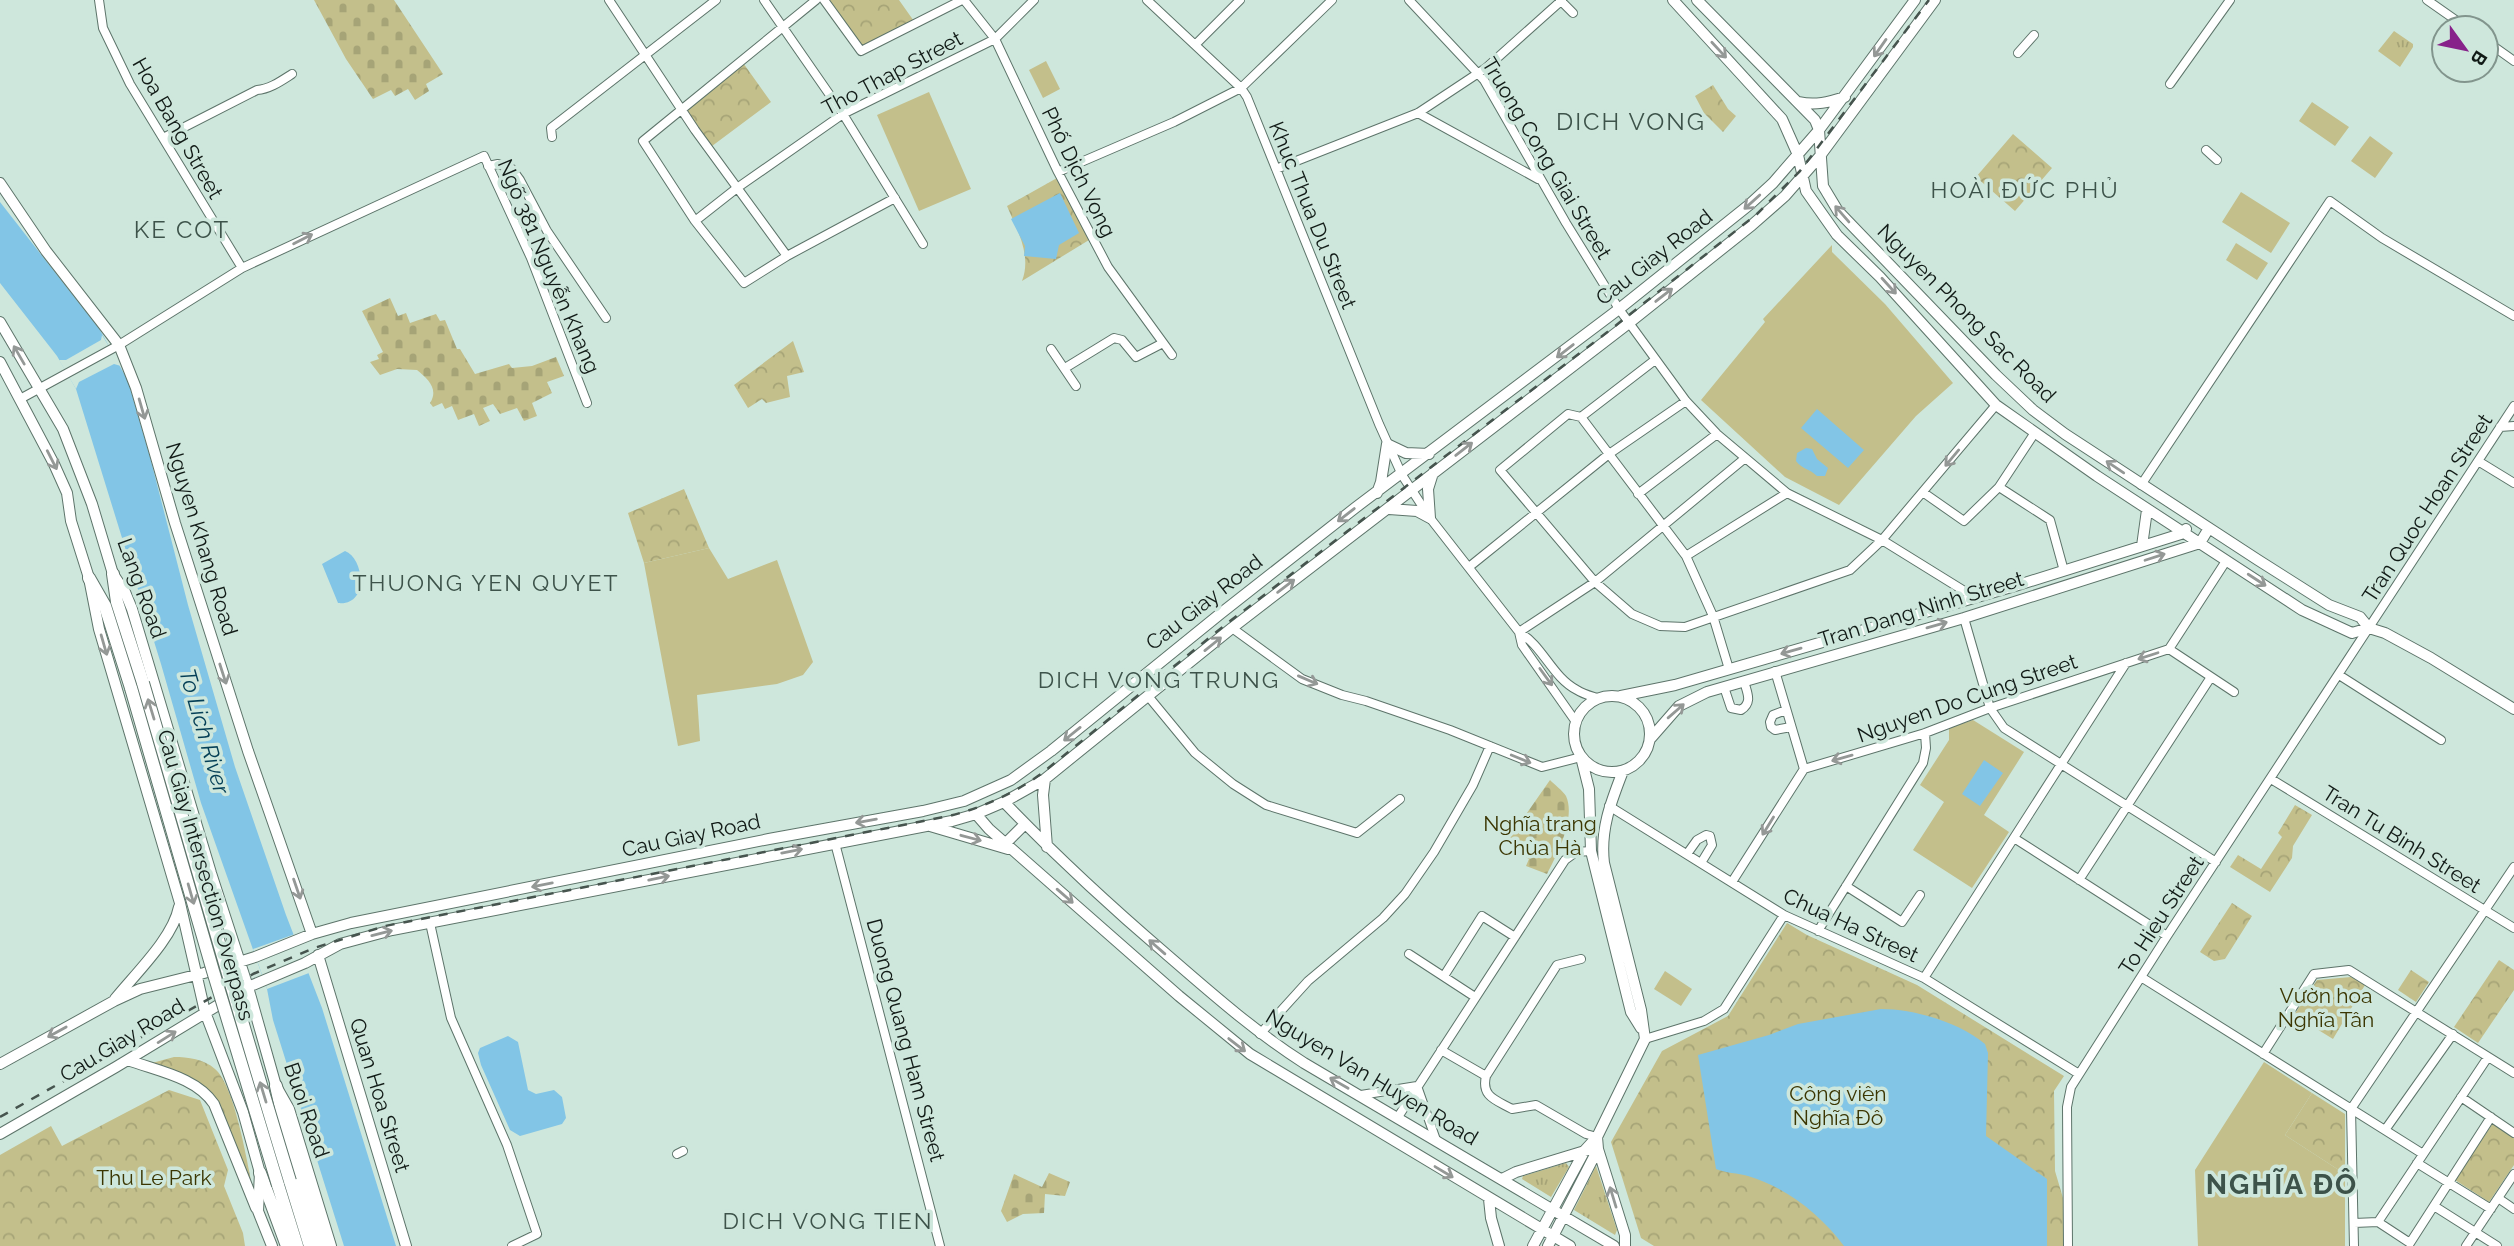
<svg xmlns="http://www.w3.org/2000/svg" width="2514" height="1246" font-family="Raleway,sans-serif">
<defs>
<pattern id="grass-tufts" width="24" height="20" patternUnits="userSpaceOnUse" patternTransform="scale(1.75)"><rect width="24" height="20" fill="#c3bf8b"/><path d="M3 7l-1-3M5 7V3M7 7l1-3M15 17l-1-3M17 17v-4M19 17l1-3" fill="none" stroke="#a6a477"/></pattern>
<pattern id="forest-crowns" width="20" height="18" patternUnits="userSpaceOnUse" patternTransform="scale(1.75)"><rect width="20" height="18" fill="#c3bf8b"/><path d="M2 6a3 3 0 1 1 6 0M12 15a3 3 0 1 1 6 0" fill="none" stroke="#a6a477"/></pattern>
<pattern id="cemetery-stones" width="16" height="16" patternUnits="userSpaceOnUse" patternTransform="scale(1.75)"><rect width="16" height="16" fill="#c3bf8b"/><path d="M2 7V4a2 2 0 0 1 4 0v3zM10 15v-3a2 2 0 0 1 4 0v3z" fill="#a6a477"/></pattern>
</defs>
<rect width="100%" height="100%" fill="#cee7dc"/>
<path fill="url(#grass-tufts)" d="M 2394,31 L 2413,44 L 2413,47 L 2400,67 L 2378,51 Z
M 1566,1163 L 1569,1167 L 1551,1197 L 1522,1179 L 1523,1176 Z
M 1596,1166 L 1617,1230 L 1615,1235 L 1574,1210 Z"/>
<path fill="url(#forest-crowns)" d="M 824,0 L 899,0 L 916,24 L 865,50 Z
M 741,60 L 771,102 L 708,149 L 682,109 Z
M 1713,85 L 1728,109 L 1736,116 L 1723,132 L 1704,113 L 1695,96 Z
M 2013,134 L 2052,168 L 2015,211 L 1976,177 Z
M 1057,178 L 1089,240 L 1022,281 C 1032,255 1017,230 1007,206 Z
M 793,341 L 804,372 L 787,376 L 790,397 L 766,403 L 762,399 L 748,408 L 734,385 Z
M 684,489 L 709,548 L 644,563 L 628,513 Z
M 2295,805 L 2312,815 L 2293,846 L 2292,858 L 2270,892 L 2230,867 L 2238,855 L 2261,869 L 2282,837 L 2278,833 Z
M 2232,903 L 2252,916 L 2225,959 L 2214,961 L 2200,952 Z
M 1787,923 L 1807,935 L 1917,985 L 2064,1076 L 2054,1091 L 2055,1171 L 2063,1198 L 2063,1246 L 1654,1246 L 1641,1238 L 1611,1142 L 1662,1051 L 1728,1016 Z
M 2499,960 L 2514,970 L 2514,990 L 2478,1043 L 2454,1027 Z
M 2411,970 L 2429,982 L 2416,1002 L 2398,990 Z
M 2351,977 L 2365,985 L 2333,1039 L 2294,1015 L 2317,980 Z
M 174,1057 C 188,1057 204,1059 215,1069 C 235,1086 247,1162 253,1189 L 216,1103 L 152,1063 Z
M 169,1090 L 200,1100 L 228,1170 L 224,1186 L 243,1233 L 245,1246 L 0,1246 L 0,1155 L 51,1126 L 62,1146 Z
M 2312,1093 L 2345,1114 L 2345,1174 L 2285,1135 Z
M 2493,1123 L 2514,1137 L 2514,1165 L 2489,1202 L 2455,1180 Z"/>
<path fill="url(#cemetery-stones)" d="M 314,0 L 394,0 L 443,74 L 426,84 L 429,91 L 415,100 L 408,89 L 395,96 L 391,90 L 373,99 L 346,59 Z
M 390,298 L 398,316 L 406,313 L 410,323 L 436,314 L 440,321 L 445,320 L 457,349 L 460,349 L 475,374 L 509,364 L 512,368 L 532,366 L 556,357 L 564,376 L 547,382 L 552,393 L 532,403 L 537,416 L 524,421 L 517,408 L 500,414 L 493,404 L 483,408 L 490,421 L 479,426 L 474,414 L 458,420 L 452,406 L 445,409 L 442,403 L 433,407 L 430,403 C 439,389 428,379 417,370 L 397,369 L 380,375 L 370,362 L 379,359 L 377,355 L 383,352 L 362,311 Z
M 1550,780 C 1554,784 1563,791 1566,796 C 1576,818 1557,855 1547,874 L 1526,866 L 1529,859 L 1522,855 L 1523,852 L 1506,843 Z
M 1049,1173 L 1070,1182 L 1065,1196 L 1045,1194 L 1044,1213 L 1023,1214 L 1007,1222 L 1001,1211 L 1014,1174 L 1042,1187 Z"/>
<path fill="#c3bf8b" d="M 1046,61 L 1060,89 L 1043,98 L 1029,70 Z
M 929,92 L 971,189 L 919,211 L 877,115 Z
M 2312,102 L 2349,127 L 2335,146 L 2299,121 Z
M 2370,136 L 2393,153 L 2375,178 L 2351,161 Z
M 2241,192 L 2290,223 L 2271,253 L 2222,222 Z
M 2236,243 L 2268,263 L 2257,280 L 2226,260 Z
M 1832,245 L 1832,252 L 1885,304 L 1953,383 L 1916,416 L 1839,505 L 1785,477 L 1701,400 L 1765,322 L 1763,319 Z
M 709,548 L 728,579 L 777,560 L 813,662 L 803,675 L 777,684 L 697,695 L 700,741 L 678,746 L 644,563 Z
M 1973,720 L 2024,752 L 1984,815 L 2009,832 L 1972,888 L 1913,850 L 1944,802 L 1920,785 L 1949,740 L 1949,728 Z
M 1665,971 L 1692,989 L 1681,1006 L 1654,989 Z
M 2264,1062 L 2312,1093 L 2285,1135 L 2345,1174 L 2345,1246 L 2198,1246 L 2195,1170 Z"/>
<path fill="#82c5e6" d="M 1060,193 L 1079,233 L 1059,245 L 1056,259 L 1024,256 L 1025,246 L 1011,219 Z
M 0,202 L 100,330 L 128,381 L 150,457 L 188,605 L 235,767 L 286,915 L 322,1008 L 396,1246 L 344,1246 L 273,1020 L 267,989 L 201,803 L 161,664 L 76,389 L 57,356 L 0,283 Z
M 1817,409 L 1864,450 L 1848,468 L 1801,428 Z
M 1806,448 L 1812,449 L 1817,459 L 1828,468 L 1825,476 L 1817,476 C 1810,469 1802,469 1796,461 L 1797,453 Z
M 345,551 C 364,558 370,606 338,603 L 322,564 Z
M 1984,760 L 2003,773 L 1980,806 L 1962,794 Z
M 1881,1009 C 1914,1009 1959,1022 1985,1044 L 1988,1053 L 1986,1136 L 2047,1179 L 2047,1246 L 1844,1246 C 1820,1214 1787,1188 1748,1176 C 1738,1173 1725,1173 1716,1169 L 1698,1055 L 1769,1035 L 1798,1024 Z
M 508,1036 L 518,1042 L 528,1090 L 536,1094 L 554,1090 L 562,1097 L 566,1118 L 562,1124 L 520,1136 L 510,1130 L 481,1065 L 478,1053 L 480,1048 Z"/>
<path fill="#cee7dc" d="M 102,335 L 121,366 L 114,364 L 79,382 L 76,389 L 59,360 L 66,360 L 101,340 Z
M 295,934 L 309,973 L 267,989 L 253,949 Z"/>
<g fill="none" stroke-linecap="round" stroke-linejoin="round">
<defs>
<path id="minor" d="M 99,0 L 103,28 L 130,84 L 242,268
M 609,0 L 695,130 L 787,256
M 764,0 L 843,114 L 923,244
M 816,0 L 643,141 L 695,221 L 744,283 L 787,256 L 895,198
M 824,0 L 861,51 L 962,0
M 964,0 L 995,39 L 1058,172 L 1108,267 L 1172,355
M 1147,0 L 1241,88 L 1247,97 L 1379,424 L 1402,475 L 1430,518 L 1519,632 C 1543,646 1552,677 1577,690 C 1583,694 1591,696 1597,698
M 1409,0 L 1484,80 L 1566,223 L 1619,309 L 1686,401 L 1717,434 L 1787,493 L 1882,540 L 1974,597
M 1560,0 L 1573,13
M 2427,0 L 2467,28
M 2486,41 L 2514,61
M 1195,45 L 1240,0
M 2018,53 L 2034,35
M 2170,84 L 2230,0
M 1418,113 L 1538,179
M 552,137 L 551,128 L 716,0
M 163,138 L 257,90 C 270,89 281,81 292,74
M 2206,150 L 2217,160
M 488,166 L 498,164 L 512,169 L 520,180 L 547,231 L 606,318
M 1276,169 L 1418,113 L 1486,68 L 1562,0
M 1058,172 L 1174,122 L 1241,88 L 1332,0
M 695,221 L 737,188 L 843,114 L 995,39 L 1034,0
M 1051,349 L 1076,386
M 1655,360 L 1581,417 L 1568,414 L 1500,470 L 1595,582 L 1632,614 L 1660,626 L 1685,627 L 1850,570 L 1882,540 L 1996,405
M 1065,368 L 1114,338 L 1122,340 L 1136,357 L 1163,343
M 20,399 L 119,345 L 242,268 L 484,156 L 531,258 L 587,403
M 1581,417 L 1686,556 L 1713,616 L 1729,669
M 2500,427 L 2514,426
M 2478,461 L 2514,483
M 2141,485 L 2330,201 L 2382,238 L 2514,316
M 1999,487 L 2050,520 L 2064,571
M 1924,493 L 1964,521 L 1999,487 L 2034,434
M 1638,494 L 1717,434
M 1686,556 L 1787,493
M 1469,567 L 1609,454 L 1686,401
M 1964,618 L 1990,708 L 2004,728 L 2216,862
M 1232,628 L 1302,679 L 1342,695 L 1366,701 L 1450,730 L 1542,767 L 1581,757
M 1519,632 L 1595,582 L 1744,459
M 1519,632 L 1522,645 L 1576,722
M 2169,649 L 2234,692
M 1775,671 L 1804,769
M 2339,675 L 2441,740
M 1724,687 L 1731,708 L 1741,710 C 1753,702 1747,693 1744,681
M 1148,696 L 1195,753 L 1233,784 L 1266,805 L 1357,833 L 1400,799
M 1786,710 L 1773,715 L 1770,722 L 1771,727 L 1775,730 L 1791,727
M 2271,779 L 2514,928
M 1609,806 L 1784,915 L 1924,978 L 2079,1074
M 2014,838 L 2167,936
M 835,843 L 940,1246
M 1687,854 L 1697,840 L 1706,835 L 1710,836 L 1712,845 L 1701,863
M 2079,880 L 2211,677
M 1732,882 L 1804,769 L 1925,733 L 1990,708 L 2169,649 L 2226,561
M 1846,886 L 1902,922 L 1920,895
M 430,923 L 451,1018 L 507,1145 L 537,1234 L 512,1246
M 1818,931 L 1923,763 L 1926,748 L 1925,733
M 1409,954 L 1475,997
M 1581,959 L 1557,965 L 1486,1076 C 1481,1097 1496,1100 1512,1109 L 1536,1105 L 1586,1134 L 1597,1137
M 1444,976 L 1482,916 L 1515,937
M 2141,977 L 2423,1154
M 1924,978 L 2126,663
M 1260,1034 L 1308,981 L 1383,918 L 1405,894 L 1434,852 L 1473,785 L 1490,746
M 1645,1039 L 1704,1021 L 1724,1009 L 1784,915
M 1441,1050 L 1486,1076
M 2263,1054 L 2314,974 L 2349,970 L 2514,1073
M 1361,1095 L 1417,1086 L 1436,1140
M 2461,1097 L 2514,1133
M 1398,1117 L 1565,860 L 1576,852 L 1591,851
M 2385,1130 L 2453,1034
M 677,1154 L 683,1151
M 2417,1163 L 2491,1209
M 2498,1198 L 2514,1209
M 2434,1206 L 2497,1246
M 2378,1222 L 2488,1057
M 2354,1223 L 2378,1222 L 2410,1243 L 2491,1117
M 2068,1246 L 2067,1107 L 2071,1087 L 2167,936 L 2514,406
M 2354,1246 L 2351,1109 L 2514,867
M 2466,1246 L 2514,1174"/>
<path id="major" d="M 1673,0 L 1782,119 L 1798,155 L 1806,191 L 1837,235 L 1880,277 L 1996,405 L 2097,476 L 2302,610 L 2352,633 L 2369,628 L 2385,633 L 2431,658 L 2514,709
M 1697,0 L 1815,120 L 1819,130 L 1823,186 L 1838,211 L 1996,375 L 2033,410 L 2065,434 L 2258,560 L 2329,605 L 2360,617 L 2369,628
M 1799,102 C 1815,106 1829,102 1845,97
M 0,183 L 46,251 L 119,345 L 136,388 L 175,523 L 248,751 L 312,934
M 0,322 L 63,429 L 92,504 L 113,574 L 125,592 L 132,609 L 211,873 L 248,987 L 276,1086 L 289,1109 L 331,1246
M 0,362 L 54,464 L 67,493 L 71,521 L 89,578 L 99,629 L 180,903 L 205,1012 L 243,1112 L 260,1173 L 258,1211 L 272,1246
M 1377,493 L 1381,482 L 1387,444 L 1406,453 L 1429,454
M 1389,509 L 1417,511 L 1430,518
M 1430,518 L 1428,489 L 1433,473
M 2142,546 L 2147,510
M1574 734a38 38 0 1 1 76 0a38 38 0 1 1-76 0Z
M 1621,696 L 1675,685 L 2015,586 L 2184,533 L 2186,529
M 1651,738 L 1679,706 L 1707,692 L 1964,618 L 2200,543 L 2209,528
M 1581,757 L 1589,789 L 1591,851 L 1631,1012 L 1641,1028
M 1045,779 L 1043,795 L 1047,847
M 1004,802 C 1055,855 1109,905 1165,953 C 1210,992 1254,1031 1304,1063 L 1614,1246
M 976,814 L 989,829 L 1179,996 L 1250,1054 L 1570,1246
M 930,826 L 1008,849
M 1006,843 L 1025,824
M 318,955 L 406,1246
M 115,999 C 136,973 173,938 179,907
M 128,1060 C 157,1071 196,1077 214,1104 L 256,1208
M 0,1064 L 114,1001 L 140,989 L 204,973 L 255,957 L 312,934 L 351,923 L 769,839 L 923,811 L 964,801 L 1011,780 L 1051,751 L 1220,614 L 1355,508 L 1619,309 L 1749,205 L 1773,183 L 1819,130 L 1915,0
M 0,1134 L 116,1067 L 248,987 L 305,963 L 340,944 L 392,930 L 952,821 L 976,814 L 1004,802 L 1045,779 L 1232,628 L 1629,323 L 1752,225 L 1785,196 L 1820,156 L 1935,0
M 1597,1137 L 1598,1149 L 1625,1235 L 1625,1246
M 1502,1179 L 1516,1172 L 1588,1150
M 1489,1199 L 1491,1218 L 1499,1246
M 1533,1246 L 1585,1150 L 1597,1137 L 1645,1039 L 1641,1010 L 1604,863 C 1600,829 1611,802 1623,771
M 1548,1246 L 1598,1149"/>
<path id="highway" d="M 113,574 L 117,602 L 143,683
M 89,578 L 105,606 L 131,688
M 276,1086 L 289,1144 L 321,1246
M 260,1173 L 287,1246
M 290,1181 L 310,1246
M 278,1185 L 297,1246"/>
</defs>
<use href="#minor" stroke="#5d746a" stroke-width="10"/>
<use href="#major" stroke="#5d746a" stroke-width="12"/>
<use href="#highway" stroke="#5d746a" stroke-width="14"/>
<use href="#minor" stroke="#fff" stroke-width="8"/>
<use href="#major" stroke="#fff" stroke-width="10"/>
<use href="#highway" stroke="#fff" stroke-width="12"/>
<path stroke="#46544e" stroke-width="2.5" stroke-dasharray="9 9" stroke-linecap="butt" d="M 0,1117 L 253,974 L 314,948 L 385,926 L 949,816 C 982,808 1013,794 1041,774 L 1225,625 L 1610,330 L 1757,214 L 1800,171 L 1929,0"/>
<defs>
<path id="highway-bridge" d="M 143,683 C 192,849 239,1015 290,1181
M 131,688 L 213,971 L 278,1185"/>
</defs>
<use href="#highway-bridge" stroke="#5d746a" stroke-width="14" stroke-linecap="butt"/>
<use href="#highway-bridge" stroke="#fff" stroke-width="12"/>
</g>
<defs><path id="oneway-shaft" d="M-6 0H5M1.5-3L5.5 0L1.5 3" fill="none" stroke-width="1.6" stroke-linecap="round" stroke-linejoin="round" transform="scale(1.75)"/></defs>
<g stroke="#949896">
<use href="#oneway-shaft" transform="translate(1880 48) rotate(125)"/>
<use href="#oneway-shaft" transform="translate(1719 50) rotate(47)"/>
<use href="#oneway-shaft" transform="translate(1752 202) rotate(138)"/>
<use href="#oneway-shaft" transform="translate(1842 214) rotate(-131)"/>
<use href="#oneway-shaft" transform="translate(303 239) rotate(-27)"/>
<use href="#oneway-shaft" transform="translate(1889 286) rotate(48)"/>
<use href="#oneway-shaft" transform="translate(1664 295) rotate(-38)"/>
<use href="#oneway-shaft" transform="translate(1565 351) rotate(142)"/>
<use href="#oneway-shaft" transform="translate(19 355) rotate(-120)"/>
<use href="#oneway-shaft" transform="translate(142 409) rotate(74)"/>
<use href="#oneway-shaft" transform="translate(1464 449) rotate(-38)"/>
<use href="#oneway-shaft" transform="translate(1952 458) rotate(130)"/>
<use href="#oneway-shaft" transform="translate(52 460) rotate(63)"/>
<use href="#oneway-shaft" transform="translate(2115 467) rotate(-146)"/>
<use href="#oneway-shaft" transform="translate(1346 515) rotate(142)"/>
<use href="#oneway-shaft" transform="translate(2155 557) rotate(-18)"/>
<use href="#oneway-shaft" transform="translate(2257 580) rotate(33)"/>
<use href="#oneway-shaft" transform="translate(1286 586) rotate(-37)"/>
<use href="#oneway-shaft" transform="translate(1937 625) rotate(-16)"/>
<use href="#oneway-shaft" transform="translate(1213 644) rotate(-39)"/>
<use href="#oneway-shaft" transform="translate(104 645) rotate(74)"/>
<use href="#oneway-shaft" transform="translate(1791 651) rotate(164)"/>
<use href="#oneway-shaft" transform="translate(2148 656) rotate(162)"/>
<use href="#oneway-shaft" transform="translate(223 674) rotate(72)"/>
<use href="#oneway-shaft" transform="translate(1546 677) rotate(54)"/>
<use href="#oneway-shaft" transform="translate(1308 680) rotate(23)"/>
<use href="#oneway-shaft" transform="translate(151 709) rotate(-107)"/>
<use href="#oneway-shaft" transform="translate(1676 711) rotate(-41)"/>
<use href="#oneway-shaft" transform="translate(1072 734) rotate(141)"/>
<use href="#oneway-shaft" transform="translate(1842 758) rotate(164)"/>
<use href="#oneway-shaft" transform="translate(1521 759) rotate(22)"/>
<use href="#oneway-shaft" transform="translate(866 821) rotate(170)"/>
<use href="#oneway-shaft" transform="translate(1768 826) rotate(122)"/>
<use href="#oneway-shaft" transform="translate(971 838) rotate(15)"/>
<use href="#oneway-shaft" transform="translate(792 851) rotate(-11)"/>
<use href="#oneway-shaft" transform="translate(659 878) rotate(-12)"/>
<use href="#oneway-shaft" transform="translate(542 885) rotate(169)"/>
<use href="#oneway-shaft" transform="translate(297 889) rotate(71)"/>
<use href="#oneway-shaft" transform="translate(191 894) rotate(74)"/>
<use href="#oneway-shaft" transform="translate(1065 896) rotate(41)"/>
<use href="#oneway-shaft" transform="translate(382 933) rotate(-14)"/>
<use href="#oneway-shaft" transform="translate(1157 947) rotate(-139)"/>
<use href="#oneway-shaft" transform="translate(57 1032) rotate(151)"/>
<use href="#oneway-shaft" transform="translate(167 1037) rotate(-32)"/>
<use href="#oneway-shaft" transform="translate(1237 1045) rotate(38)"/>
<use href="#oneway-shaft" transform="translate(1339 1083) rotate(-150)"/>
<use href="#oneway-shaft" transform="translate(263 1092) rotate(-107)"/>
<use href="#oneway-shaft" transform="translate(1444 1172) rotate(31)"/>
<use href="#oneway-shaft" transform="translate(1613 1197) rotate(-107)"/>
</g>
<g text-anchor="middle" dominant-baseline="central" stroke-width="7" stroke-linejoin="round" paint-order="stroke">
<g font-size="21" fill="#111a16" stroke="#cee7dc">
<text transform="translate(892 73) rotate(-28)">Tho Thap Street</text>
<text transform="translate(178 128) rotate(60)">Hoa Bang Street</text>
<text transform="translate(1547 158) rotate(59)">Truong Cong Giai Street</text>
<text transform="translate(1079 172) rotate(64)">Phố Dịch Vọng</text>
<text transform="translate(1313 215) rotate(68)">Khuc Thua Du Street</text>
<text transform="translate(1654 257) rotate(-38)">Cau Giay Road</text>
<text transform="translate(549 266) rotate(67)">Ngõ 381 Nguyễn Khang</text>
<text transform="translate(1967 313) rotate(45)">Nguyen Phong Sac Road</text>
<text transform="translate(2427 508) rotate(-57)">Tran Quoc Hoan Street</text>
<text transform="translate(202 539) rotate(73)">Nguyen Khang Road</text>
<text transform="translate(142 588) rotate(70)">Lang Road</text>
<text transform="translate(1204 602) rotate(-38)">Cau Giay Road</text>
<text transform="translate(1921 609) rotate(-17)">Tran Dang Ninh Street</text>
<text transform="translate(1967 698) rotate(-19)">Nguyen Do Cung Street</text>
<text transform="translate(691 835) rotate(-12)">Cau Giay Road</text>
<text transform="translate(2402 839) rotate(32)">Tran Tu Binh Street</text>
<text transform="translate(206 875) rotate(74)">Cau Giay Intersection Overpass</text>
<text transform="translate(2161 915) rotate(-57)">To Hieu Street</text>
<text transform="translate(1851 925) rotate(25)">Chua Ha Street</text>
<text transform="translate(122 1040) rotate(-31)">Cau Giay Road</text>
<text transform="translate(906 1040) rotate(75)">Duong Quang Ham Street</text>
<text transform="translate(1372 1077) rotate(31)">Nguyen Van Huyen Road</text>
<text transform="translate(380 1095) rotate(73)">Quan Hoa Street</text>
<text transform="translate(307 1110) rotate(71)">Buoi Road</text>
</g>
<g font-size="21" fill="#3b3602" stroke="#cee7dc">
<text x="1540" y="823">Nghĩa trang<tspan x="1540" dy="24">Chùa Hà</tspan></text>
<text x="2326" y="995">Vườn hoa<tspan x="2326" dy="24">Nghĩa Tân</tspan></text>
<text x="1838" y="1093">Công viên<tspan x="1838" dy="24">Nghĩa Đô</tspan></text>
<text x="154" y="1177">Thu Le Park</text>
</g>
<g font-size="23" letter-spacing="2" fill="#3d534a" stroke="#cee7dc">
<text x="2025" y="189">HOÀI ĐỨC PHỦ</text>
<text x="486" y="582">THUONG YEN QUYET</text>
<text x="1159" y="679">DICH VONG TRUNG</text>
<text x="828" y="1220">DICH VONG TIEN</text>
</g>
<g font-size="23" font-style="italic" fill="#043f56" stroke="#cee7dc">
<text transform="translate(205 731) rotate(74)">To Lich River</text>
</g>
<g font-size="24" letter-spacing="2" fill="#3d534a" stroke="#cee7dc">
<text x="1631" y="121">DICH VONG</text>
<text x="182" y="229">KE COT</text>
</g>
<g font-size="28" font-weight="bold" letter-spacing="2" fill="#3d534a" stroke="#cee7dc">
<text x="2282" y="1184">NGHĨA ĐÔ</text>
</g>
</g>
<g transform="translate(2465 49) rotate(123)"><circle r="33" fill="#cee7dc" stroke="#82958d" stroke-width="2"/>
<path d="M0-5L12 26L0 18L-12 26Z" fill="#87228a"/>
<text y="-10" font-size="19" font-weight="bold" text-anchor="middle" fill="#111a16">B</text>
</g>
</svg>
